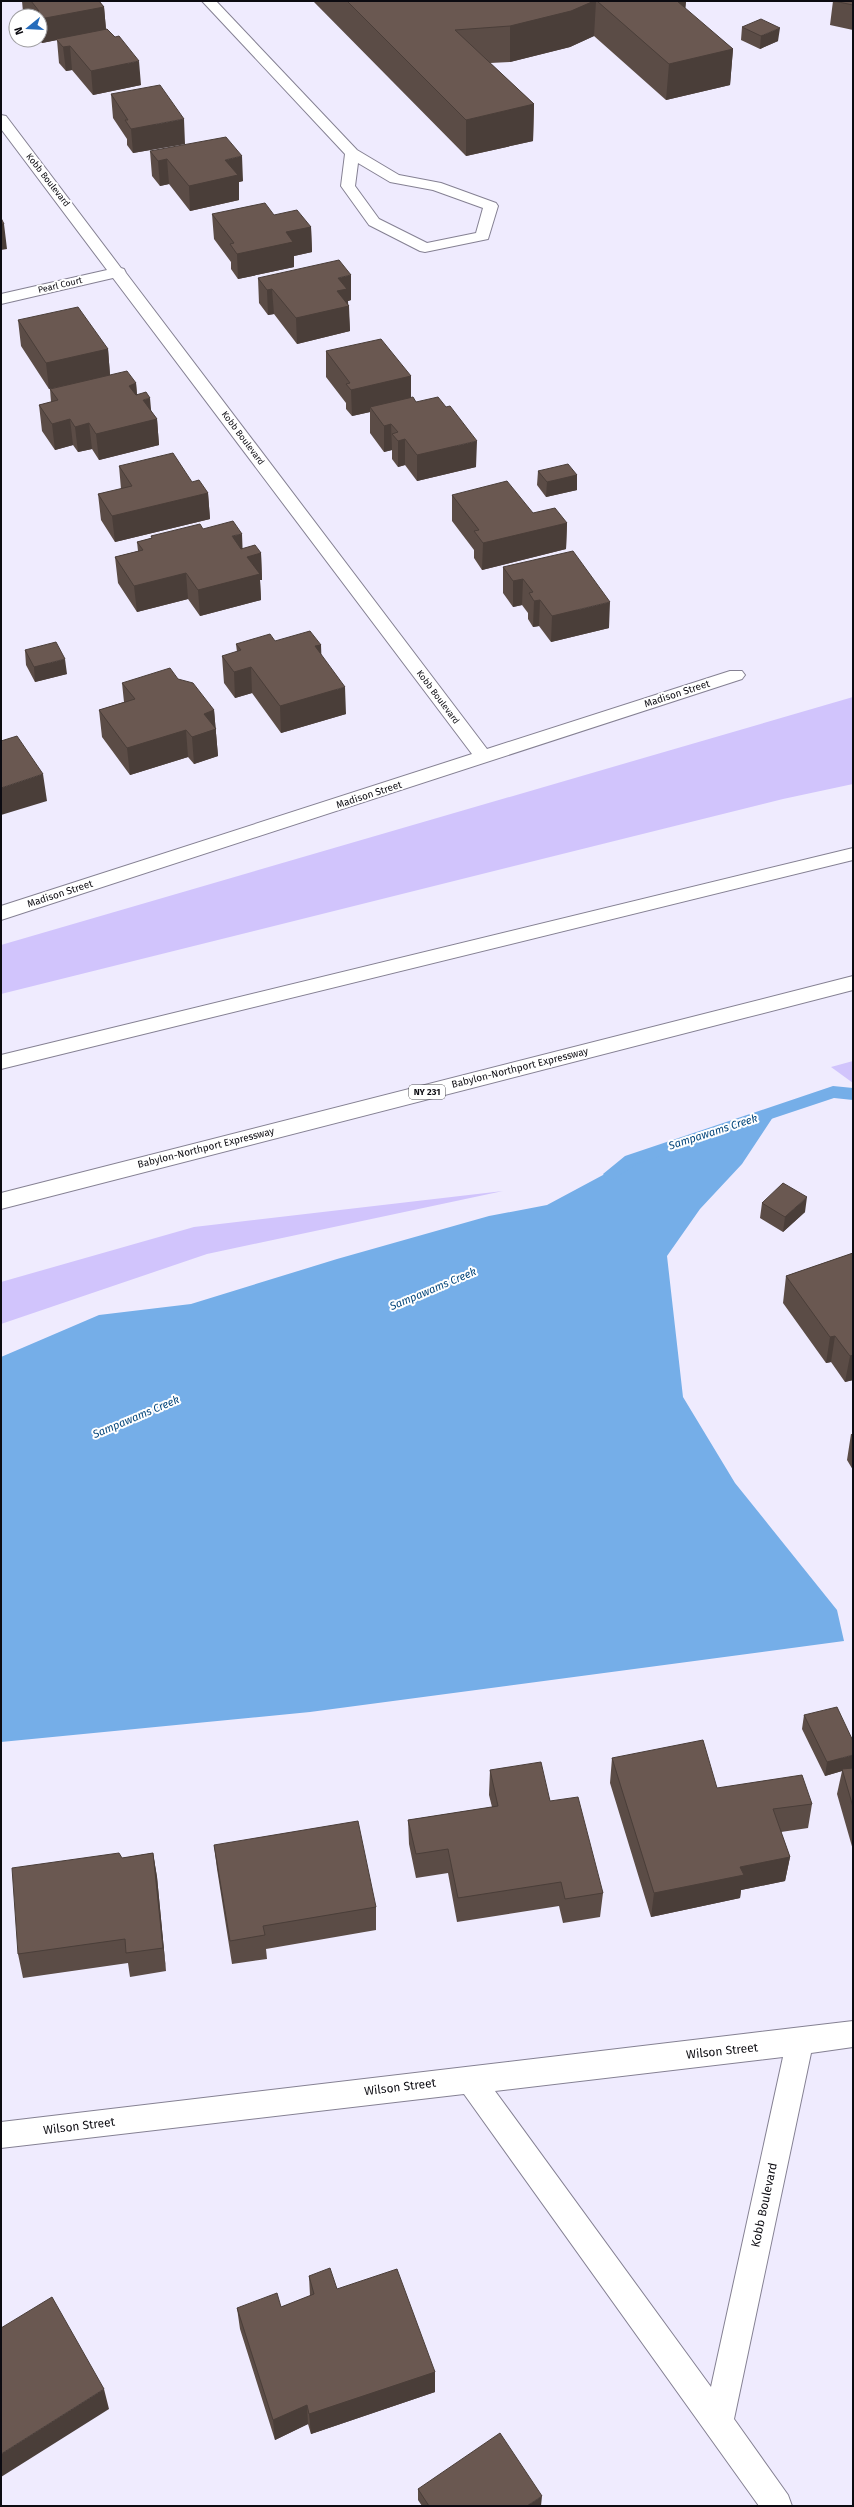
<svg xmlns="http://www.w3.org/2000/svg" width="854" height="2507" font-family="'Fira Sans',sans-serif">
<rect width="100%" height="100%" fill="#efebfe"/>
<path fill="#d1c4fc" d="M 853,697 L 853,784 L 783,799 L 1,994 L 1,945 Z
M 853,1061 L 853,1083 L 831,1067 Z
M 503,1191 L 207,1254 L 1,1324 L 1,1282 L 194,1227 Z"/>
<path fill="#75aee8" d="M 777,1111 L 742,1164 L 700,1209 L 667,1256 L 683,1397 L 735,1483 L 837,1610 L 844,1641 L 310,1712 L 1,1742 L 1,1357 L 99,1315 L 191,1304 L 337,1259 L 489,1216 L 547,1205 L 631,1160 Z"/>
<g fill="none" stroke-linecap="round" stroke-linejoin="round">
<path fill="#75aee8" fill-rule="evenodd" d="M 833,1086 L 853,1088 L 853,1100 L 834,1098 L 637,1164 L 612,1180 L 606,1178 L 603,1174 L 625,1156 Z"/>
<defs>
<path id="service" d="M 202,1 L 216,1 L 357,150 L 399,175 L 441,183 L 496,203 L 498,206 L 488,239 L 425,252 L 420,251 L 369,225 L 341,186 L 345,154 ZM 358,163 L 390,182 L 433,190 L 483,208 L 476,233 L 427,243 L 379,219 L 355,186 Z"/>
<path id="minor" d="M 1,115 L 6,116 L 121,268 L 124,269 L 126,273 L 487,749 L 730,671 L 742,671 L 745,675 L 742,679 L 1,920 L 1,906 L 472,754 L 113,278 L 1,304 L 1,294 L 107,270 L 1,129 Z
M 853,2021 L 853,2047 L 811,2053 L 734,2419 L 788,2495 L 792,2506 L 759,2506 L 464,2094 L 1,2148 L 1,2122 ZM 783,2057 L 711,2387 L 495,2091 Z"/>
<path id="primary" d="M 853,848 L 853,860 L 1,1069 L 1,1055 Z
M 853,976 L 853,990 L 1,1209 L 1,1193 Z"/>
</defs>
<use href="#service" stroke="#858193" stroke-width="2"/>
<use href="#minor" stroke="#858193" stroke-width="2"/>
<use href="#primary" stroke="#858193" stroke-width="2"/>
<use href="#service" fill="#fff" fill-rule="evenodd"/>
<use href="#minor" fill="#fff" fill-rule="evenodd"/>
<use href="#primary" fill="#fff" fill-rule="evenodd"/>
</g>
<path fill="#5b4c46" d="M 22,1 L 99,1 L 104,7 L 106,29 L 141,85 L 93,95 L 72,70 L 66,71 L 59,63 L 57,40 L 42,43 L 39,40 L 40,40 L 40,16 L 26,16 L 23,12 Z
M 313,1 L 686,1 L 685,9 L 733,49 L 730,85 L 666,100 L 594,36 L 570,47 L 510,62 L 490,63 L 534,104 L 533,141 L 466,156 Z
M 833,1 L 853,1 L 853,30 L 830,25 Z
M 742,27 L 778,41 L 760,49 L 741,40 Z
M 111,94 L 185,144 L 133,153 L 127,145 L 127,139 L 113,118 Z
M 150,151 L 243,181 L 239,182 L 239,200 L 190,211 L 169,184 L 160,186 L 152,176 Z
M 212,214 L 274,215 L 311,227 L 312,252 L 294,256 L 294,267 L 238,279 L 231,269 L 231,262 L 214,239 Z
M 258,278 L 351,300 L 348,301 L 350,331 L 297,344 L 274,314 L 268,315 L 259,303 Z
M 18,320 L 108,349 L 110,375 L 136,383 L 137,394 L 151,411 L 157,419 L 159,445 L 99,460 L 92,449 L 78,452 L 73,445 L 55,450 L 42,431 L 39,405 L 51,402 L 50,389 L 71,384 L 49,389 L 21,346 Z
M 326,351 L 411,376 L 411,398 L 416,402 L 476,467 L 417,481 L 405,465 L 398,467 L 392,459 L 392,450 L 384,452 L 370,433 L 370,412 L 352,416 L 346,409 L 346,403 L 326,377 Z
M 119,466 L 192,482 L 208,493 L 210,519 L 115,542 L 101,520 L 98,494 L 121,489 Z
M 538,471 L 577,475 L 577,490 L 546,497 L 537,485 Z
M 452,495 L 533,513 L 567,523 L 566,549 L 482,570 L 474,558 L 474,550 L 452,521 Z
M 203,529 L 243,549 L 261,553 L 262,580 L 260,580 L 261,600 L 200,616 L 188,599 L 137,612 L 118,583 L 115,557 L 138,551 L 137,542 L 152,538 L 151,536 Z
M 503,567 L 609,628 L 551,642 L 539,626 L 533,627 L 528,619 L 528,613 L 522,605 L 513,607 L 503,593 Z
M 275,641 L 321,645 L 321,655 L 346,714 L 281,733 L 252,693 L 235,698 L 224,683 L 222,656 L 237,652 L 236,644 Z
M 25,650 L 67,674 L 35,682 L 26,665 Z
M 178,679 L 214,710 L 218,756 L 194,764 L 188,757 L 130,775 L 102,737 L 99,710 L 124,702 L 122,683 Z
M 762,1203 L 805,1212 L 783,1232 L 760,1218 Z
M 853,1253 L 853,1380 L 845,1382 L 831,1362 L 826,1363 L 783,1303 L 786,1276 Z
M 851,1434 L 853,1434 L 853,1470 L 847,1460 Z
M 804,1715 L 851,1768 L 853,1768 L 853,1850 L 837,1794 L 842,1771 L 825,1776 L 802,1729 Z
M 612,1758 L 717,1788 L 812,1804 L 808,1828 L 781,1832 L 790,1857 L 785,1881 L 741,1890 L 740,1898 L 651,1917 L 610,1783 Z
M 490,1770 L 550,1801 L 603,1893 L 600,1917 L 563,1923 L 559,1906 L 457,1922 L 448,1873 L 416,1878 L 409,1844 L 408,1820 L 492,1807 L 489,1795 Z
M 214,1845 L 376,1907 L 376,1930 L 266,1949 L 267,1959 L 232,1964 L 217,1869 Z
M 153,1853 L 157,1877 L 166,1971 L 130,1977 L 128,1963 L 23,1978 L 18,1954 L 122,1858 Z
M 309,2276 L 337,2289 L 435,2372 L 435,2392 L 311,2434 L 308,2424 L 275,2440 L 240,2329 L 237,2308 L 281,2307 L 310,2296 Z
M 418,2489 L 541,2506 L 422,2506 L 418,2500 Z"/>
<path fill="#4a3e39" d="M 594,1 L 596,1 L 594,36 L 570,47 L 510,62 L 510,26 Z
M 677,1 L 686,1 L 683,35 Z
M 104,7 L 106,30 L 56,39 L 57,40 L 42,43 L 40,28 L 40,19 Z
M 780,28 L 778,41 L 760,49 L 761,36 Z
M 70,46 L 72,70 L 66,71 L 63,47 Z
M 733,49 L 730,85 L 666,100 L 669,64 Z
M 139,61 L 141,85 L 93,95 L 91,71 Z
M 534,104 L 533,141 L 466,156 L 466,120 Z
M 184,119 L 185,144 L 133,153 L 131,129 Z
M 242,156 L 243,181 L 239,182 L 239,200 L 190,211 L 189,186 L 225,160 Z
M 167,159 L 169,184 L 160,186 L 158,161 Z
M 1,224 L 4,224 L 7,249 L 1,250 Z
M 311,227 L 312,252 L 294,256 L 294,267 L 238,279 L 237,254 L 286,232 Z
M 351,275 L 351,300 L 348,301 L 348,306 L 349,306 L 350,331 L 297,344 L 296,318 L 337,291 L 338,278 Z
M 272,289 L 274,314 L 268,315 L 267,290 Z
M 108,349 L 110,375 L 49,389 L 46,363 Z
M 411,376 L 411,402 L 370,407 L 370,412 L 352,416 L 351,390 Z
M 136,383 L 138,409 L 129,386 Z
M 150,398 L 152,420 L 157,419 L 159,445 L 99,460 L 96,434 L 143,400 Z
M 70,419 L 73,445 L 55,450 L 52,424 Z
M 89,423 L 92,449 L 78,452 L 75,427 Z
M 391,424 L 392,450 L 384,452 L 384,426 Z
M 405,439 L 405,465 L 398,467 L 398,441 Z
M 477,441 L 476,467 L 417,481 L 417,455 Z
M 577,475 L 577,490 L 546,497 L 547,482 Z
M 208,493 L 210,519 L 115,542 L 112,516 Z
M 567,523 L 566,549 L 482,570 L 483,543 Z
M 242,534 L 243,560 L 232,536 Z
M 261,553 L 262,580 L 260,580 L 261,600 L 200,616 L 198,590 L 247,557 Z
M 186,573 L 188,599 L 137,612 L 134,586 Z
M 523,579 L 522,605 L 513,607 L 513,581 Z
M 540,600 L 539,626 L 533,627 L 534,601 Z
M 610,602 L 609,628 L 551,642 L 552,616 Z
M 321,645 L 322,671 L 315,646 Z
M 65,659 L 67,674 L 35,682 L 34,667 Z
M 251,667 L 252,693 L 235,698 L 234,672 Z
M 345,687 L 346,714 L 281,733 L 280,706 Z
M 214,710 L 218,756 L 194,764 L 192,737 L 204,714 Z
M 186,730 L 188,757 L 130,775 L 127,748 Z
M 43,774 L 47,801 L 1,815 L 1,788 Z
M 807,1197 L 805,1212 L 783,1232 L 785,1217 Z
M 835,1336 L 831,1362 L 826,1363 L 830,1337 Z
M 853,1355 L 853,1380 L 845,1382 L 850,1356 Z
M 853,1755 L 853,1768 L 842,1771 L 842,1769 L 842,1771 L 825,1776 L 827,1762 Z
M 153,1853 L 157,1877 L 166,1971 L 163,1948 Z
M 790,1857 L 785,1881 L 741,1890 L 740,1898 L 651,1917 L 654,1893 L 740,1867 Z
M 435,2372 L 435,2392 L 311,2434 L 309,2414 Z
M 104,2389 L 109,2409 L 1,2477 L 1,2454 Z
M 307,2405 L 308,2424 L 275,2440 L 273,2420 Z
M 542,2496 L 541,2506 L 527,2506 Z"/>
<path fill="#6a5851" stroke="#4a3e39" d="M 31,1 L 99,1 L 104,7 L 40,19 L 40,16 L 36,16 L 33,12 L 39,11 Z
M 347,1 L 594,1 L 571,11 L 510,26 L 455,30 L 534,104 L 466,120 Z
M 597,1 L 677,1 L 733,49 L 669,64 Z
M 834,1 L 853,1 L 853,5 Z
M 761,19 L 780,28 L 761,36 L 742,27 Z
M 107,29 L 115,37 L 119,36 L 139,61 L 91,71 L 70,46 L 63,47 L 56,39 Z
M 160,85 L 184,119 L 131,129 L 125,120 L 128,120 L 111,94 Z
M 226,137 L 242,156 L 225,160 L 238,175 L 189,186 L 167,159 L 158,161 L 150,151 Z
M 265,203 L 274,215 L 297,210 L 311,227 L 286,232 L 293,242 L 237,254 L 230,244 L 234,243 L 212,214 Z
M 1,218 L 4,224 L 1,224 Z
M 339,260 L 351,275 L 338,278 L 347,289 L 337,291 L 349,306 L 296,318 L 272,289 L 267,290 L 258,278 Z
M 78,307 L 108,349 L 46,363 L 18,320 Z
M 381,339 L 411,376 L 351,390 L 346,384 L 350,383 L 326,351 Z
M 127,371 L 136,383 L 129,386 L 136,395 L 146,392 L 150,398 L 143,400 L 157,419 L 96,434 L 89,423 L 75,427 L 70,419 L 52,424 L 39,405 L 58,400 L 50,389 Z
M 413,397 L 416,402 L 438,397 L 446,407 L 450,406 L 477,441 L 417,455 L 405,439 L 398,441 L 392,434 L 398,432 L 391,424 L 384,426 L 370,407 Z
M 173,453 L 192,482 L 199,480 L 208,493 L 112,516 L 98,494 L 132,486 L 119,466 Z
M 568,464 L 577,475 L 547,482 L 538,471 Z
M 507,481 L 533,513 L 555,508 L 567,523 L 483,543 L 474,531 L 479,530 L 452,495 Z
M 233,521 L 242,534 L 232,536 L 241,549 L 255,545 L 261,553 L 247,557 L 260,574 L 198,590 L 186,573 L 134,586 L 115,557 L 143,550 L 137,542 L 152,538 L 151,536 L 200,524 L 203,529 Z
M 573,551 L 610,602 L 552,616 L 540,600 L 534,601 L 529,593 L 533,592 L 523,579 L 513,581 L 503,567 Z
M 310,631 L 321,645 L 315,646 L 345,687 L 280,706 L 251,667 L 234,672 L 222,656 L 241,650 L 236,644 L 270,634 L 275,641 Z
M 56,642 L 65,659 L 34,667 L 25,650 Z
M 170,668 L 178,679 L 193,683 L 214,710 L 204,714 L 216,729 L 192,737 L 186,730 L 127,748 L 99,710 L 135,699 L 122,683 Z
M 17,736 L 43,774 L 1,788 L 1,741 Z
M 783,1183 L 807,1197 L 785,1217 L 762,1203 Z
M 853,1253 L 853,1355 L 850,1356 L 835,1336 L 830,1337 L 786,1276 Z
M 837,1707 L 853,1741 L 853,1755 L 827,1762 L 804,1715 Z
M 703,1740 L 717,1788 L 802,1775 L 812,1804 L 773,1809 L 790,1857 L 740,1867 L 744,1875 L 654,1893 L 612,1758 Z
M 541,1762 L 550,1801 L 578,1797 L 603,1893 L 565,1899 L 561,1882 L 458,1898 L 448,1849 L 416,1854 L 408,1820 L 498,1806 L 490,1770 Z
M 853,1768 L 853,1807 L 842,1769 Z
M 358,1821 L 376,1907 L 263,1926 L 265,1935 L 230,1941 L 214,1845 Z
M 119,1853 L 122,1858 L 153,1853 L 163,1948 L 126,1953 L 125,1939 L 18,1954 L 12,1868 Z
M 330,2268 L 337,2289 L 397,2269 L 435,2372 L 309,2414 L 307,2405 L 273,2420 L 237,2308 L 277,2293 L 281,2307 L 314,2294 L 309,2276 Z
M 52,2297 L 104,2389 L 1,2454 L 1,2328 Z
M 500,2433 L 542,2496 L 527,2506 L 429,2506 L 418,2489 Z"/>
<g text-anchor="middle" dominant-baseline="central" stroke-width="4" stroke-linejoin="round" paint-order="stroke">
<g font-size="9" fill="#0c0b11" stroke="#fff">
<text transform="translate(48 180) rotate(52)">Kobb Boulevard</text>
<text transform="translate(60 285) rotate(-13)">Pearl Court</text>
<text transform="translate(243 438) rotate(53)">Kobb Boulevard</text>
<text transform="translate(438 697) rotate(53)">Kobb Boulevard</text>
</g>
<rect fill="#fff" stroke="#555458" stroke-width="1" x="409" y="1085" width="36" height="14" rx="3"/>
<g font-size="9" font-weight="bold" fill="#0c0b11">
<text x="427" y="1092">NY 231</text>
</g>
<g font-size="10" fill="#0c0b11" stroke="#fff">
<text transform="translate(677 694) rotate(-18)">Madison Street</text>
<text transform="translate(369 795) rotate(-18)">Madison Street</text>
<text transform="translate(60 894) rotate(-18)">Madison Street</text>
<text transform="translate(520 1068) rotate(-14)">Babylon-Northport Expressway</text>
<text transform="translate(206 1148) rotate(-14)">Babylon-Northport Expressway</text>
</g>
<g font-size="11" font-style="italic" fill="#06477c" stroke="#fff">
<text transform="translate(713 1132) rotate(-18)">Sampawams Creek</text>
<text transform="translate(433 1289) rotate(-23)">Sampawams Creek</text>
<text transform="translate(136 1417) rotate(-23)">Sampawams Creek</text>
</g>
<g font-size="12" fill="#0c0b11" stroke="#fff">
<text transform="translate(722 2051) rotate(-6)">Wilson Street</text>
<text transform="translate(400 2087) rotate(-7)">Wilson Street</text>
<text transform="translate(79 2126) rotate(-7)">Wilson Street</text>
<text transform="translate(764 2205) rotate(-78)">Kobb Boulevard</text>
</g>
</g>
<rect width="854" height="2507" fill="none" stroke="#0c0b11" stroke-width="4"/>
<g transform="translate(28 28) rotate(252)"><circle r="19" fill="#ffffff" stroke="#9e9da0"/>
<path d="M0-3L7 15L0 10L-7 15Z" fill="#256bbb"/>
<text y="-6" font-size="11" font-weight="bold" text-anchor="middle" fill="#0c0b11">N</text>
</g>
</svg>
